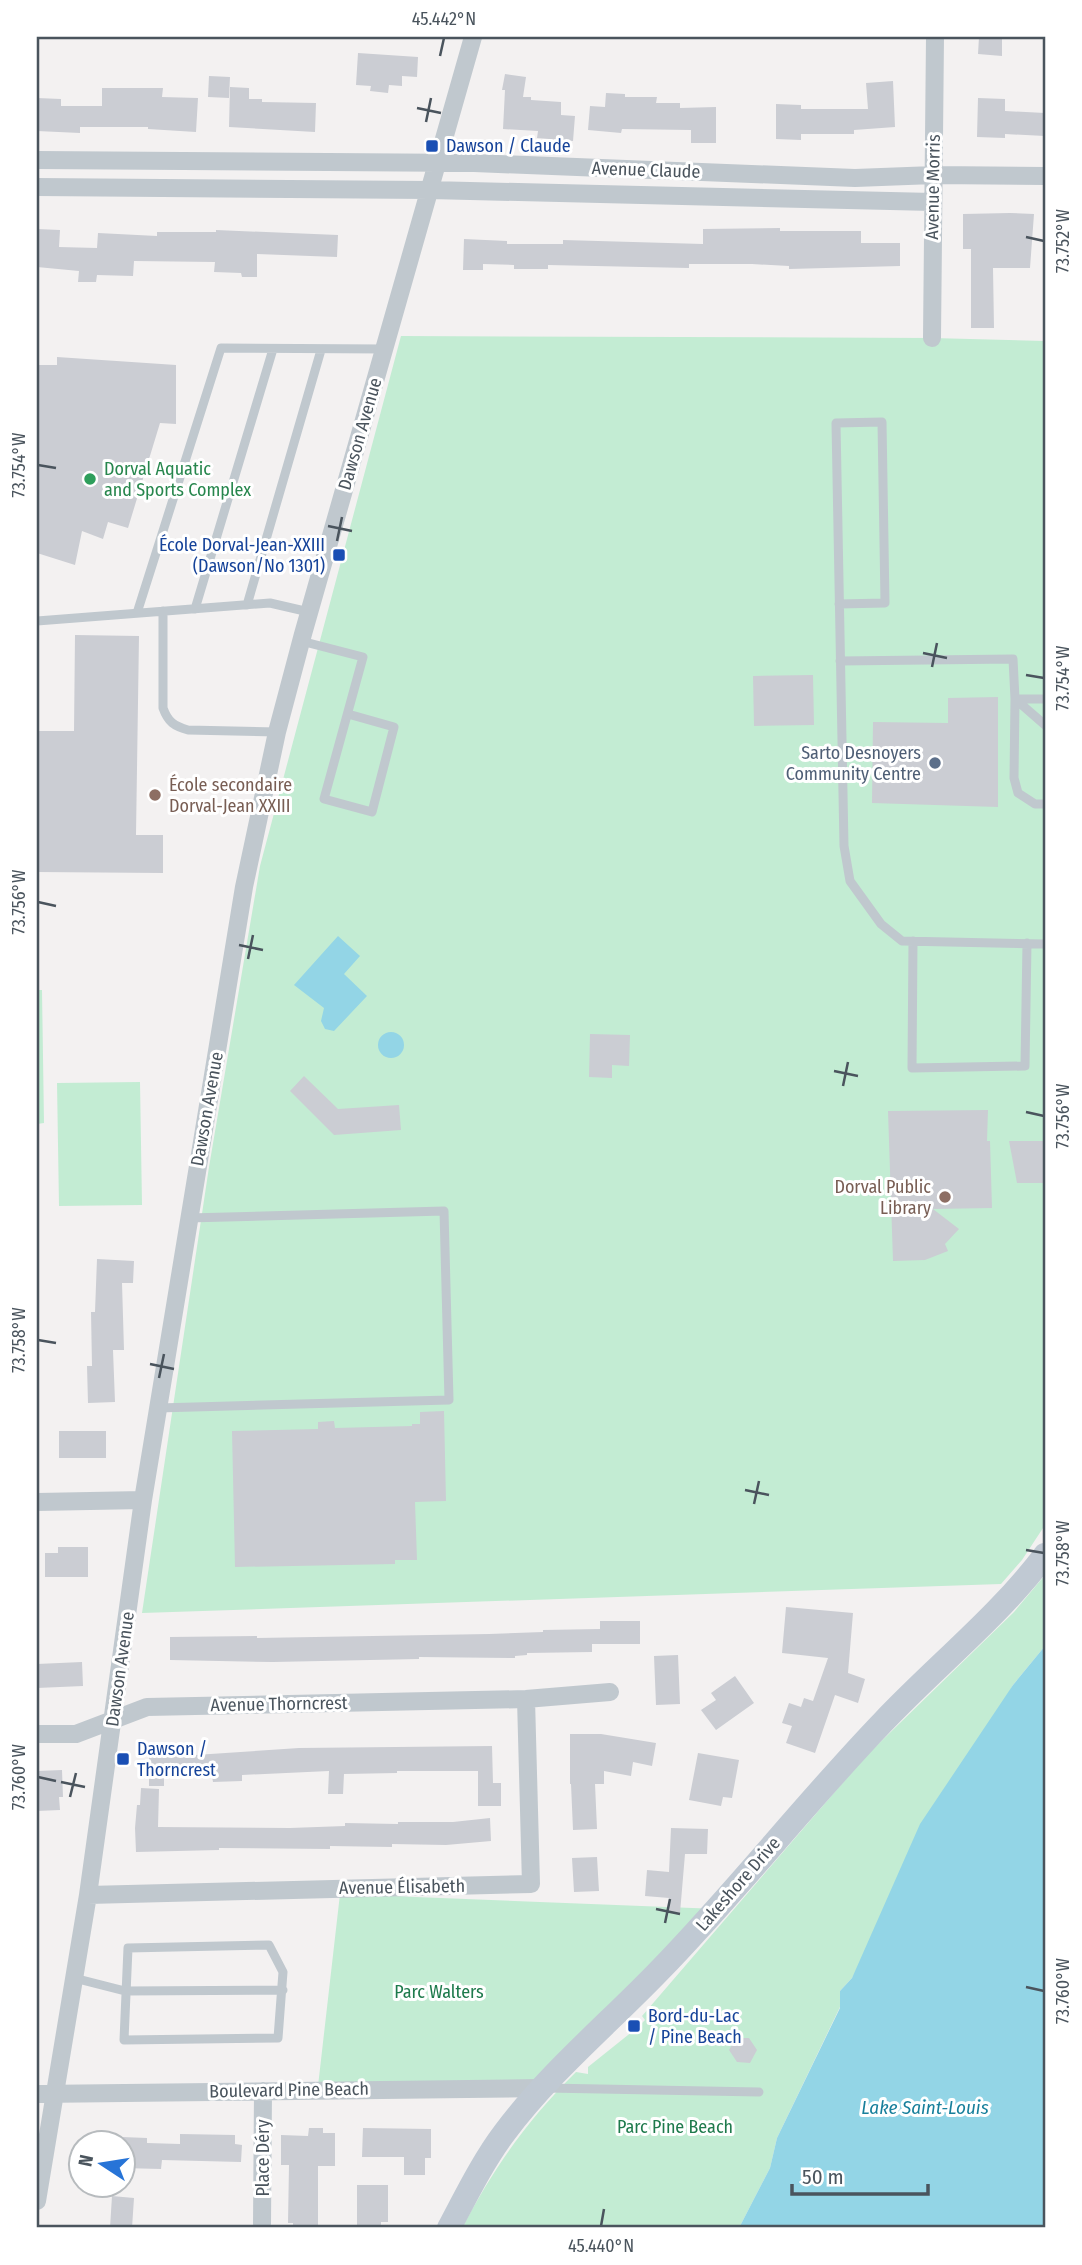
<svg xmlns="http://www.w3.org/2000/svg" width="1082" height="2265" font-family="'Fira Sans Condensed',sans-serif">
<rect width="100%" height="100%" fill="#f3f1f1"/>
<path fill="#c3ecd3" d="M 401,336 L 932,338 L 1045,341 L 1045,1525 L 1022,1560 L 1001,1584 L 142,1613 L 209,1167 L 260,866 Z
M 37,990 L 42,990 L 44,1123 L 37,1124 Z
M 140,1082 L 142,1205 L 59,1206 L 57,1083 Z
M 1045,1575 L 1045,1646 L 1013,1685 L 852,1978 L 840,1991 L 840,2007 L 777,2138 L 770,2168 L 739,2228 L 462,2228 C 495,2166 526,2122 576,2072 L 588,2074 L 588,2067 L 638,2027 L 645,2020 L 642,2016 L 864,1758 L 1014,1612 Z
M 340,1894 L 718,1909 L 542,2088 L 318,2086 Z"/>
<path fill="#93d5e6" d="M 338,936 L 360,956 L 344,974 L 367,996 L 334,1031 L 325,1029 L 321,1021 L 324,1008 L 294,985 Z
M378 1045a13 13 0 1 1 26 0a13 13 0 1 1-26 0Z
M 1045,1646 L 1045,2228 L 739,2228 L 770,2168 L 777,2138 L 840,2008 L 840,1991 L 852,1978 L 920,1824 L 1013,1685 Z"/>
<path fill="#cbcdd3" d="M 979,37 L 1002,37 L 1002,56 L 978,54 Z
M 358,53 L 418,57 L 417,77 L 402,76 L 402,86 L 389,85 L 388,93 L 370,91 L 371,86 L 356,85 Z
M 505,74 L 526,77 L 523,97 L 531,97 L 531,100 L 561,102 L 561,115 L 575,116 L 573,141 L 537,138 L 538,131 L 503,129 L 505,90 L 502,90 Z
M 209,76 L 230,77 L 229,98 L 208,97 Z
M 893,81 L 895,127 L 854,130 L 854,134 L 801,134 L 801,140 L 776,139 L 776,104 L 801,105 L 801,109 L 868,109 L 866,83 Z
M 230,87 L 249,88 L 249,99 L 262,99 L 262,102 L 316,103 L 315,132 L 229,127 Z
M 102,88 L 163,88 L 162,97 L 198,98 L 196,132 L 148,129 L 148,127 L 80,127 L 80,133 L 37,131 L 37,98 L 61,99 L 61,106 L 102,106 Z
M 606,93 L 625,94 L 625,97 L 657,97 L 656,103 L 680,103 L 680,108 L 716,107 L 716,143 L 691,143 L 691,130 L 622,129 L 621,133 L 588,130 L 590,106 L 605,107 Z
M 978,98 L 1005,99 L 1005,111 L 1045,113 L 1045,136 L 1005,134 L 1005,138 L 977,137 Z
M 1010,213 L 1034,214 L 1030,268 L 993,268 L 994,328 L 971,328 L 971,249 L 963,249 L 963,214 Z
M 780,228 L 780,231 L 861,231 L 861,243 L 900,243 L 900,266 L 789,269 L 789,266 L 752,264 L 689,264 L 689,268 L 548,265 L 548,269 L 514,269 L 514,265 L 483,264 L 483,270 L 463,270 L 464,239 L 507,241 L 507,244 L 563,244 L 563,240 L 703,244 L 703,229 Z
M 37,229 L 60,230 L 59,247 L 97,248 L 98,233 L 157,236 L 157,232 L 216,232 L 216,230 L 338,235 L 337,257 L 257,254 L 257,277 L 242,277 L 241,273 L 214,272 L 215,262 L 134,261 L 133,276 L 97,275 L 96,282 L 78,282 L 79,271 L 37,267 Z
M 57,357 L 176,365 L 176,424 L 160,423 L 128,528 L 108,522 L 103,539 L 82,531 L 75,565 L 37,553 L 37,365 L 57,365 Z
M 75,635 L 139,636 L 136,835 L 163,835 L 163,873 L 37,872 L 37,731 L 74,731 Z
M 813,675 L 814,725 L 754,726 L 753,676 Z
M 998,697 L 998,807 L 872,803 L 873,722 L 948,723 L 948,698 Z
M 590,1034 L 630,1035 L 629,1066 L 612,1065 L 612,1078 L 589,1077 Z
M 304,1076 L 338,1109 L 399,1105 L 401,1130 L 334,1135 L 290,1091 Z
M 988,1110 L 987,1141 L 990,1141 L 992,1208 L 933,1209 L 959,1229 L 945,1244 L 948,1251 L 925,1260 L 893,1261 L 888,1111 Z
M 1009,1141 L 1045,1141 L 1045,1183 L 1017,1183 Z
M 97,1259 L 134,1261 L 133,1283 L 122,1283 L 124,1350 L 113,1350 L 115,1402 L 88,1403 L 87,1366 L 92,1366 L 91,1312 L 95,1312 Z
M 444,1411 L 446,1501 L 415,1502 L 417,1560 L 395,1560 L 395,1564 L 235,1567 L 232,1431 L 318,1429 L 318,1422 L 334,1421 L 335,1428 L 412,1426 L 412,1424 L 420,1424 L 420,1412 Z
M 59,1431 L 106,1431 L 106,1458 L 59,1458 Z
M 58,1547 L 88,1547 L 88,1577 L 45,1577 L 45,1553 L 58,1553 Z
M 786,1607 L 853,1613 L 848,1673 L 865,1679 L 858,1703 L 835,1695 L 815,1753 L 786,1743 L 792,1726 L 782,1723 L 789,1703 L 801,1707 L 804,1698 L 813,1701 L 828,1658 L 782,1653 Z
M 600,1621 L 640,1621 L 640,1644 L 592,1644 L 592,1652 L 527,1653 L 527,1655 L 515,1656 L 515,1658 L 419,1657 L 419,1659 L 273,1662 L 170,1660 L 170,1637 L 257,1636 L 257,1638 L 489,1634 L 543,1632 L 543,1630 L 600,1629 Z
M 678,1655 L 680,1704 L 656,1705 L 654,1656 Z
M 82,1662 L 83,1686 L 37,1688 L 37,1664 Z
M 735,1676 L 754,1703 L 716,1730 L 701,1710 L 716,1700 L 711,1693 Z
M 570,1734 L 601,1734 L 656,1743 L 652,1766 L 633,1762 L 631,1776 L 604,1771 L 604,1784 L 595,1784 L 597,1829 L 573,1830 L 571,1784 L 570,1784 Z
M 492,1746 L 493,1783 L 501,1783 L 501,1806 L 478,1806 L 478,1771 L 397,1771 L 397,1773 L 344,1774 L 343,1794 L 328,1794 L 329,1771 L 242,1775 L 242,1781 L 213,1782 L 212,1776 L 164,1778 L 164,1786 L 149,1786 L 149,1755 L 195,1755 L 299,1748 Z
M 698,1753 L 739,1760 L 732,1798 L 723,1797 L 721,1806 L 689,1800 Z
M 62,1770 L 63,1797 L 59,1797 L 60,1810 L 37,1811 L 37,1771 Z
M 141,1788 L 159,1789 L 158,1827 L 290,1828 L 345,1826 L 345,1823 L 398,1824 L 398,1822 L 453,1822 L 490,1818 L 491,1841 L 446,1845 L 392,1844 L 392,1847 L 330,1846 L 330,1849 L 219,1848 L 219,1850 L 136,1852 L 135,1828 L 137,1805 L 140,1805 Z
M 671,1828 L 708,1829 L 707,1854 L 685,1854 L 680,1913 L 668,1912 L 669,1898 L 645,1896 L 647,1870 L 669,1872 Z
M 597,1857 L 599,1891 L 574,1892 L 572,1858 Z
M 736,2038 L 749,2038 L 757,2050 L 750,2063 L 737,2062 L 729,2050 Z
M 309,2128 L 323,2128 L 323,2133 L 335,2133 L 335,2166 L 318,2166 L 318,2228 L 293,2228 L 293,2223 L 288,2223 L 289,2165 L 281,2165 L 281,2135 L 308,2136 Z
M 363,2128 L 431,2129 L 431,2158 L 425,2158 L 425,2175 L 404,2175 L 404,2157 L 362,2157 Z
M 180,2134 L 235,2135 L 235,2144 L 242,2145 L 241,2162 L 162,2160 L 161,2169 L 122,2168 L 122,2137 L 147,2138 L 147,2143 L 180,2144 Z
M 357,2185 L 388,2185 L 388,2222 L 381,2222 L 381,2228 L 357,2228 Z
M 112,2196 L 134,2198 L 132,2228 L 110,2228 Z"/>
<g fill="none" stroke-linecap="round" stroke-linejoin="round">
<path stroke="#c0c8ce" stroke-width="9" d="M 839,604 L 885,603 L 882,422 L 836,423 L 844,846 L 850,881 L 881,924 L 902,941 L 1045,944
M 247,605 L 321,350
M 195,609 L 273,349
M 163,611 L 163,708 C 168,722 174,726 188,730 L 277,732
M 137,613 L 221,348 L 385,349
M 37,621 L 270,603 L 309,612
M 301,641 L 363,657 L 324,799 L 372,812 L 394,727 L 348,714
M 840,661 L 1013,659 L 1015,699 L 1045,699
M 1015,699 L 1014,778 L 1018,793 L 1035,804 L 1045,804
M 1015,699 L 1045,725
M 913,941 L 912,1068 L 1025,1066 L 1027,943
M 158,1408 L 449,1400 L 444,1211 L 188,1218
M 269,1945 L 283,1972 L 278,2038 L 124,2040 L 128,1948 Z
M 74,1978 L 125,1991 L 283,1990
M 547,2088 L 759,2092"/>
<path stroke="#c0c8ce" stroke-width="18" d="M 37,160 L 474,163 L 855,178 L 934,175 L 1045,176
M 37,187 L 430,190 L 933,202
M 932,338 L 935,37
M 37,1502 L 143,1500
M 37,1734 L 76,1734 L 147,1707 L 526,1699 L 610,1692
M 88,1895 L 531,1884 L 526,1699
M 37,2094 L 542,2088
M 37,2201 L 88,1895 L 143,1500 L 244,887 L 277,732 L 303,634 L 473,37
M 262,2224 L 263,2091"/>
<path stroke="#c0c9d3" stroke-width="24" d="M 449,2228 C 466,2196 483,2161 505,2132 C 549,2073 608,2024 659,1971 C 737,1891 805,1803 883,1722 C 936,1666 998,1617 1045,1555"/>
</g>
<path fill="none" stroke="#4a545d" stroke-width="2.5" d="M 440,56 L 444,38M 417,108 L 441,113M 426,122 L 431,98M 1026,237 L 1044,241M 38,465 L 56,468M 328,526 L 352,531M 337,541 L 342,517M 923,653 L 947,658M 932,667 L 937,643M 1026,675 L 1044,678M 38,902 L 56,906M 239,945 L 263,950M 248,959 L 253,935M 834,1071 L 858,1076M 843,1086 L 848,1062M 1026,1112 L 1044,1116M 38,1340 L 56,1343M 150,1364 L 174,1369M 159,1378 L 164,1354M 745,1490 L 769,1495M 754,1504 L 759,1481M 1026,1550 L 1044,1553M 38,1777 L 56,1781M 61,1782 L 85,1787M 70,1797 L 76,1773M 656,1909 L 680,1914M 665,1923 L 670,1899M 1026,1987 L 1044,1991M 601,2226 L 604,2209"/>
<g fill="#1a4fb4" stroke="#fff" stroke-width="2.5">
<rect x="425" y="139" width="14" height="14" rx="3.5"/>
<rect x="332" y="548" width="14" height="14" rx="3.5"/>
<rect x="116" y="1752" width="14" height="14" rx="3.5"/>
<rect x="627" y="2019" width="14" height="14" rx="3.5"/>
</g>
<circle fill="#2e9e5b" stroke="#fff" stroke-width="2.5" cx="90" cy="479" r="7"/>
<circle fill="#5c6f8a" stroke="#fff" stroke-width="2.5" cx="935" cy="763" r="7"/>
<g fill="#8d6e63" stroke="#fff" stroke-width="2.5">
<circle cx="155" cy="795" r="7"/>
<circle cx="945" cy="1197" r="7"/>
</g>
<g text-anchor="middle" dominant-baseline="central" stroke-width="6" stroke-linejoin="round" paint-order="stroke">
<g font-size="18" fill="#164399" stroke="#fff" text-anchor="start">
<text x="446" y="146">Dawson / Claude</text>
<text x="325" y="545" text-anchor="end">École Dorval-Jean-XXIII<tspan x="325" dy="21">(Dawson/No 1301)</tspan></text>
<text x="137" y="1749">Dawson /<tspan x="137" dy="21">Thorncrest</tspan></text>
<text x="648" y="2016">Bord-du-Lac<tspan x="648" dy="21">/ Pine Beach</tspan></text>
</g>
<g font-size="18" fill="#4a545d" stroke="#fff">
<text transform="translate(646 170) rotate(2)">Avenue Claude</text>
<text transform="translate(933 187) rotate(-89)">Avenue Morris</text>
<text transform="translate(360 434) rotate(-74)">Dawson Avenue</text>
<text transform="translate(207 1109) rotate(-80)">Dawson Avenue</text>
<text transform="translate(120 1669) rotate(-82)">Dawson Avenue</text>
<text transform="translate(279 1704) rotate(-1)">Avenue Thorncrest</text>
<text transform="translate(738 1884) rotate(-49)">Lakeshore Drive</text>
<text transform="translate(402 1887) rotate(-1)">Avenue Élisabeth</text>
<text transform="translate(289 2090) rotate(-1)">Boulevard Pine Beach</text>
<text transform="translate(263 2158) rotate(-90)">Place Déry</text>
</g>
<g font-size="18" fill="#27864d" stroke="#fff" text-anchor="start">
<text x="104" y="469">Dorval Aquatic<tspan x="104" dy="21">and Sports Complex</tspan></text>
</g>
<g font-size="18" fill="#4e5e75" stroke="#fff" text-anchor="end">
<text x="921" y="753">Sarto Desnoyers<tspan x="921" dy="21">Community Centre</tspan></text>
</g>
<g font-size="18" fill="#785e54" stroke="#fff" text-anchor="start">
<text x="169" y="785">École secondaire<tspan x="169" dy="21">Dorval-Jean XXIII</tspan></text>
<text x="931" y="1187" text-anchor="end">Dorval Public<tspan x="931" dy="21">Library</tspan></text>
</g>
<g font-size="18" fill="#1e7a4c" stroke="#fff">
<text x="439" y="1992">Parc Walters</text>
<text x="675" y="2127">Parc Pine Beach</text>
</g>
<g font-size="19" font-style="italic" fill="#177f9b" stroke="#fff">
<text x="925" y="2107">Lake Saint-Louis</text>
</g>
</g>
<rect width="1082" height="2265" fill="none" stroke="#ffffff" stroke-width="77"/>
<g transform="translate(102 2164) rotate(282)"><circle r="33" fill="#ffffff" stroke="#b7bbbe" stroke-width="2"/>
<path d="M0-5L12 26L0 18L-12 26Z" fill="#2774d7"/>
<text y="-10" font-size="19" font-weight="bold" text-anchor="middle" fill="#4a545d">N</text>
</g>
<path d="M792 2184v10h136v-10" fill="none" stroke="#4a545d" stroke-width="3.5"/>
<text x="802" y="2184" font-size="21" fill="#4a545d" stroke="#ffffff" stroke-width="5" paint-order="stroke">50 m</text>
<rect x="38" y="38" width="1006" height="2188" fill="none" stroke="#4a545d" stroke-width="2.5"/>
<g font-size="18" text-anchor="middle" fill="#4a545d">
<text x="444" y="25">45.442°N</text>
<text transform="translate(1063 241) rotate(-90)" y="6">73.752°W</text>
<text transform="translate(19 465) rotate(-90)" y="6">73.754°W</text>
<text transform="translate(1063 678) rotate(-90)" y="6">73.754°W</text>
<text transform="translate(19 902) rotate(-90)" y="6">73.756°W</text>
<text transform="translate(1063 1116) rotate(-90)" y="6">73.756°W</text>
<text transform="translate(19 1340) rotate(-90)" y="6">73.758°W</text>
<text transform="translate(1063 1553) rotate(-90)" y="6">73.758°W</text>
<text transform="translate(19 1777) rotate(-90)" y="6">73.760°W</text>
<text transform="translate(1063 1991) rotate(-90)" y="6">73.760°W</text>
<text x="601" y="2252">45.440°N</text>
</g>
</svg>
